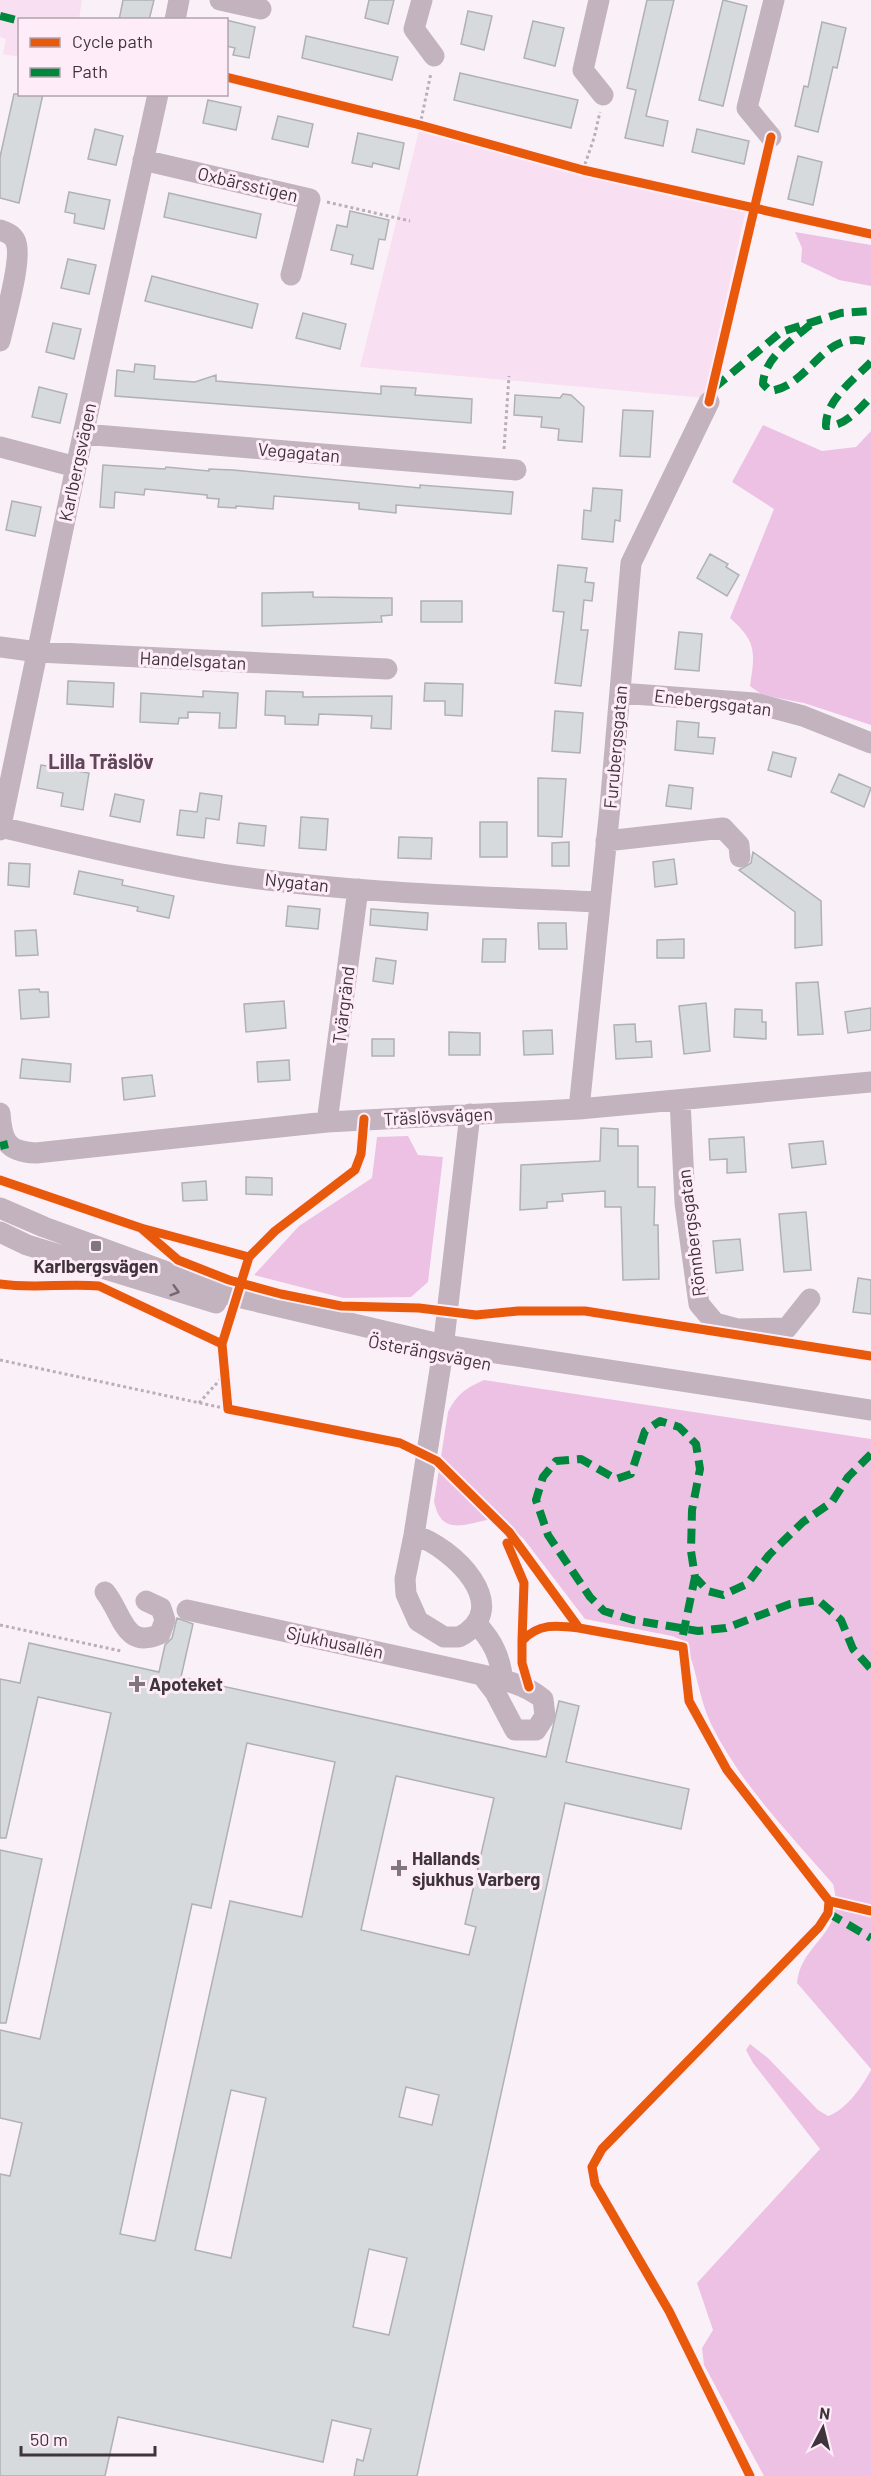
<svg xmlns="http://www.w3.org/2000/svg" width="871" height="2476" font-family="Barlow,sans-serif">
<rect width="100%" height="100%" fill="#faf1f8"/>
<path fill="#f9dff2" d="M 0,0 L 82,0 L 79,19 L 20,20 L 19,57 L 3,54 L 6,39 L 0,37 Z
M 419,131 L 746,210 L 704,398 L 360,367 Z"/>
<path fill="#edc1e3" d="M 795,232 L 871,245 L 871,286 L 839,280 L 801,262 L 802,248 Z
M 763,425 L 822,451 L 856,447 L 871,431 L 871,725 L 804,703 L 762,695 L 750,686 C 755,652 757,642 730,618 L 774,509 L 732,482 Z
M 408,1136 L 418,1155 L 443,1157 L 428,1282 L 411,1297 L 343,1298 L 254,1275 L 299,1226 L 372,1178 L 377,1137 Z
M 484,1380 L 871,1439 L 871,2069 L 797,1983 C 801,1941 847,1935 833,1884 C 789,1833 741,1785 711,1724 C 698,1697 697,1667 684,1641 L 672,1636 L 585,1619 L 523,1538 L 498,1519 C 472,1519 442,1542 434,1501 L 448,1412 C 457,1394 466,1388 484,1380 Z
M 750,2044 L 768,2058 L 818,2110 L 828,2116 C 846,2110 862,2087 871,2070 L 871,2476 L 764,2476 L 704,2365 L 702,2348 L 713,2330 L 697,2283 L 820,2149 L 753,2063 L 746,2050 Z"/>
<path fill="#d6dadc" stroke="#afb1b4" stroke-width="1.5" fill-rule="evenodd" d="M 123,0 L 154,0 L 149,20 L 119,20 Z
M 369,0 L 394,0 L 388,24 L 365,18 Z
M 647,0 L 674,0 L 646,116 L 668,121 L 663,146 L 625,138 L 636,90 L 627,88 Z
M 723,0 L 747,6 L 723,106 L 699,100 Z
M 468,11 L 492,16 L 484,50 L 461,44 Z
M 226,20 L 255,27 L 249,58 L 233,55 L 235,48 L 226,46 Z
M 533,21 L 564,28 L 555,66 L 524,58 Z
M 822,22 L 846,28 L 837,68 L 833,67 L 818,132 L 795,126 L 804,86 L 808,87 Z
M 306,36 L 398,57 L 392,80 L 302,58 Z
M 460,73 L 578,100 L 571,128 L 454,100 Z
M 14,94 L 43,94 L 19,203 L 0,198 L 0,157 Z
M 208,100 L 241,107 L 236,130 L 203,123 Z
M 278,116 L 313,124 L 308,147 L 272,139 Z
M 95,129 L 123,136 L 116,165 L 88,159 Z
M 697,129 L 749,141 L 744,164 L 692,152 Z
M 358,133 L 404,143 L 399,169 L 373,163 L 372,167 L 352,163 Z
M 798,156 L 822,162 L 813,205 L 788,199 Z
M 69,192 L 110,200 L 104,229 L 74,223 L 75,214 L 65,212 Z
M 169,193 L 261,214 L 256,238 L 164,217 Z
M 350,211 L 389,220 L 385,240 L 379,239 L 373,269 L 351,264 L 353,255 L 331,250 L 337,225 L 347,227 Z
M 68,259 L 96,265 L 89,294 L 61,288 Z
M 152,276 L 258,304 L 252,328 L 145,301 Z
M 303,313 L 346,324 L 340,349 L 296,338 Z
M 53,323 L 81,329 L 74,359 L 46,352 Z
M 135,364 L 155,366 L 154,379 L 195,382 L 216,375 L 216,381 L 381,394 L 381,386 L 416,388 L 415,395 L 472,399 L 471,423 L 115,396 L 117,370 L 134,372 Z
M 39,387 L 67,394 L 60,423 L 32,417 Z
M 563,394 L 571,395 L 584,407 L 582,442 L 558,440 L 559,429 L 541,427 L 542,417 L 514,415 L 515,395 L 560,398 Z
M 623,410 L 653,411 L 650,457 L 620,456 Z
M 103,465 L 165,469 L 166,467 L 209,471 L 209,469 L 233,470 L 420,488 L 420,485 L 513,492 L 511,514 L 396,505 L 396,513 L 359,509 L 359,503 L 274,496 L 273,509 L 236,506 L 236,508 L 218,507 L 219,499 L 207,498 L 207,495 L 145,489 L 144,495 L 115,492 L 114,508 L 100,507 Z
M 593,488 L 622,490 L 620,521 L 615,520 L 613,542 L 582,539 L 584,510 L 591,511 Z
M 12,501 L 41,507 L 35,536 L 6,530 Z
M 710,554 L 728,564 L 726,567 L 739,575 L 727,596 L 697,578 Z
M 558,565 L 587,568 L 585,582 L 594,583 L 592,601 L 584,600 L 581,630 L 588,630 L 581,686 L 555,683 L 564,612 L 553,611 Z
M 313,592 L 313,597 L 392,598 L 392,615 L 381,616 L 382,622 L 262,626 L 262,593 Z
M 421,601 L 462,601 L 462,622 L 421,622 Z
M 679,632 L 702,634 L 699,671 L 675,669 Z
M 68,681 L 114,683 L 113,707 L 67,704 Z
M 425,683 L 463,684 L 462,716 L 445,715 L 445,701 L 424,701 Z
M 203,691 L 238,693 L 236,728 L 219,728 L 220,713 L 188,712 L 188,718 L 179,718 L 178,724 L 140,722 L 141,693 L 203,697 Z
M 266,691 L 303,692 L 303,697 L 392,696 L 391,729 L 371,728 L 372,716 L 319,714 L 318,725 L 285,724 L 285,716 L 265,715 Z
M 555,711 L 583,713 L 580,753 L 552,751 Z
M 677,721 L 699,723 L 698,737 L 715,738 L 713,754 L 675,750 Z
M 773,752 L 796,758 L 791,777 L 768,770 Z
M 41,765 L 89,773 L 83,810 L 61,806 L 63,793 L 37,788 Z
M 839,774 L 871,788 L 864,807 L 831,792 Z
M 538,778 L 566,779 L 562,837 L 538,836 Z
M 669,785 L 693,788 L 691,809 L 666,806 Z
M 200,793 L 222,796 L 219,820 L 206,818 L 204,838 L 177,835 L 180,810 L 197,812 Z
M 115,794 L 144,800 L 140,822 L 110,816 Z
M 301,817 L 328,819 L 326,850 L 299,848 Z
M 480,822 L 507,822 L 507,857 L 480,857 Z
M 239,823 L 266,826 L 264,846 L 237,843 Z
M 399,837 L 432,838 L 431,859 L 398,858 Z
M 569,842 L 569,866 L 552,866 L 552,843 Z
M 753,852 L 821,901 L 822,945 L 795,948 L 795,912 L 739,870 L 751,863 Z
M 674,859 L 677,884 L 655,887 L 653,862 Z
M 9,863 L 30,864 L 29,887 L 8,885 Z
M 79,871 L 123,880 L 122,885 L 174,896 L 169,918 L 137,911 L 138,907 L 74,894 Z
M 288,906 L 320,909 L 318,929 L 286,926 Z
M 371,909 L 428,913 L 427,930 L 370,925 Z
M 538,923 L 566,923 L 567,949 L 539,949 Z
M 36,930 L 38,955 L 16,956 L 15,931 Z
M 483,939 L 506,939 L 505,962 L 482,962 Z
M 684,939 L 684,958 L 657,958 L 657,940 Z
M 376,958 L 396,961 L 393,984 L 373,981 Z
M 818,982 L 823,1034 L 798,1035 L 796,983 Z
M 39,989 L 40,992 L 48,992 L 49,1017 L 21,1019 L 19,990 Z
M 284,1001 L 286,1028 L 246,1032 L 244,1004 Z
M 706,1003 L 710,1051 L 684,1054 L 679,1006 Z
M 871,1008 L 871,1030 L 848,1033 L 845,1012 Z
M 735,1009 L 762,1010 L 762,1022 L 766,1022 L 766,1039 L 734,1037 Z
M 635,1024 L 636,1042 L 651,1041 L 652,1057 L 616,1059 L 614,1025 Z
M 552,1030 L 553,1054 L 524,1055 L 523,1031 Z
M 449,1032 L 480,1033 L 480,1055 L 449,1055 Z
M 372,1039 L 394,1039 L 394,1056 L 372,1056 Z
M 22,1059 L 71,1064 L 70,1082 L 20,1078 Z
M 289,1060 L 290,1080 L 258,1082 L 257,1062 Z
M 152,1075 L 155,1096 L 124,1100 L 122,1078 Z
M 601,1128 L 618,1129 L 618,1146 L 638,1146 L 638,1187 L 655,1187 L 654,1225 L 658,1225 L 659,1279 L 623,1280 L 621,1207 L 605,1207 L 605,1191 L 562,1194 L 563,1201 L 547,1202 L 547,1208 L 520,1210 L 521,1165 L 600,1161 Z
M 744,1137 L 746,1172 L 727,1173 L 727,1159 L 710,1160 L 709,1139 Z
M 823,1141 L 826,1164 L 792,1168 L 789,1144 Z
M 246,1177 L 272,1178 L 272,1195 L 246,1194 Z
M 206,1181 L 207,1200 L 183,1201 L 182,1183 Z
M 806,1212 L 811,1270 L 784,1272 L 779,1214 Z
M 740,1239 L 743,1270 L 716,1273 L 713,1241 Z
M 858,1278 L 871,1280 L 871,1314 L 853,1312 Z
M 177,1618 L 193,1624 L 181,1677 L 546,1757 L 559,1701 L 579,1706 L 566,1762 L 689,1789 L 681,1829 L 565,1803 L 417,2476 L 354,2476 L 357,2459 L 363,2461 L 371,2429 L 332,2420 L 323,2462 L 118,2417 L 105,2476 L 0,2476 L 0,2174 L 10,2176 L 22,2123 L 0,2118 L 0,2030 L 40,2039 L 111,1713 L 38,1697 L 6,1838 L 0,1838 L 0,1679 L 20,1683 L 29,1643 L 159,1672 L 165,1645 L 172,1638 ZM 247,1743 L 335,1762 L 302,1917 L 230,1901 L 155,2241 L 120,2234 L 192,1904 L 211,1908 ZM 396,1776 L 494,1798 L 465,1924 L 476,1927 L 469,1955 L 361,1930 ZM 406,2087 L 439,2095 L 432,2125 L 399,2117 ZM 231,2090 L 266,2098 L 231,2258 L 195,2250 ZM 369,2249 L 407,2258 L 389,2335 L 353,2327 Z
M 0,1850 L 42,1859 L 6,2023 L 0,2023 Z"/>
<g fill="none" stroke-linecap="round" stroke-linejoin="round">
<path stroke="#baaeb7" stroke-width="3" stroke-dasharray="3 3" stroke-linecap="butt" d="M 420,125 L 431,73
M 583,170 L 594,138 L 600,112
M 327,202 L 410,221
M 504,449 L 509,376
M 0,1360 L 228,1409
M 199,1403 L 225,1374
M 0,1625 L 121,1651"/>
<path stroke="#c2b3be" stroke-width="21" d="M 220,0 L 261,9
M 422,0 L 414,29 L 434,56
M 599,0 L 583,70 L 603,95
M 175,20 L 179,0
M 771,137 L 747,108 L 774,0
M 143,160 L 310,199 L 291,275
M 0,230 C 6,232 12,234 15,240 C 24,256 4,321 0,341
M 83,434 L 516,470
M 0,447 L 76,467
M 0,647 L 38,652 L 387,669
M 620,693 L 754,703 L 803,716 L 871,743
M 0,827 C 74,844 147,862 222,874 C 347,893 473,896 598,902
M 0,830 L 76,467 L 158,94
M 606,841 L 723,828 L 739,845 L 740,857
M 680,1100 L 685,1203 L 699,1304 L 715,1323 L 737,1329 L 787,1328 L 810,1299
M 579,1109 L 610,807 L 631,563 L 709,402
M 0,1113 C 2,1140 6,1152 36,1153 L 327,1122 L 579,1109 L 871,1082
M 327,1122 L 358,889
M 0,1208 L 44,1227 L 233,1296 L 444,1345 L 871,1410
M 0,1232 L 27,1245 L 216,1303
M 414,1535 C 452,1546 516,1608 459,1637 L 444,1637 L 418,1621 L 406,1594 L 405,1579 L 414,1535 L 442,1357 L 470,1114
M 105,1592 C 123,1614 124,1650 160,1634 L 165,1620 L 161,1608 L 146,1601
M 187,1610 L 460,1670 C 488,1677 520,1680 543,1699 L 545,1716 L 536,1730 L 515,1730 L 495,1692 L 482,1675
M 477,1624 C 493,1642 500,1656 503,1681"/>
<path stroke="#00873e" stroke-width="8" stroke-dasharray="15 8" stroke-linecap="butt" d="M 0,16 L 20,21
M 810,325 C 791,341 764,358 763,384 L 770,391 C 811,386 824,326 871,343
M 871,362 C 855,379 825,400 826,426 C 845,427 859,409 871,397
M 714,388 L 781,332 L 841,313 L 871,311
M 0,1146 L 8,1144
M 871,1454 L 848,1477 L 832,1502 L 803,1522 L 769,1555 L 747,1584 L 723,1595 L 708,1591 L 695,1577 L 691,1551 L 692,1510 L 700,1469 L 696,1444 L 679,1427 L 660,1421 L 645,1431 L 631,1474 L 616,1479 L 581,1459 L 556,1461 L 543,1477 L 536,1500 L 548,1535 L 590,1597 L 604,1611 L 633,1620 L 698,1631 L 726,1628 L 790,1604 L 818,1600 L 841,1620 L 853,1649 L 871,1669
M 683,1635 L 695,1577
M 828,1913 L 871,1938"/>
<defs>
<path id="cycleway" d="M 226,77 L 420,125 L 583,170 L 871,234
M 709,402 L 771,137
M 364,1119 L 361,1154 L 355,1170 L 275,1231 L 249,1257 L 222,1344 L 228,1409 L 400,1443 L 437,1461 L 509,1532 L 579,1628 L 683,1647 L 689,1701 L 727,1770 L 829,1901
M 0,1180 L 141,1228 L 249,1257
M 141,1228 L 178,1260 L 229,1280 L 281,1294 L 341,1306 L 419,1308 L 476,1315 L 518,1311 L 585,1311 L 871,1356
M 0,1284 C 33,1289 66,1283 99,1286 L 222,1344
M 507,1543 L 524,1583 L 522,1641
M 529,1687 L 522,1663 L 522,1641 C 538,1623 557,1625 579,1628
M 750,2476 L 669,2311 L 595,2184 L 592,2167 L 602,2149 L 819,1927 L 828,1913 L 829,1901 L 871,1911"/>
</defs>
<use href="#cycleway" stroke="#feedf9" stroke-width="13"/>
<use href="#cycleway" stroke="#e8590c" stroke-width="9"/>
</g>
<defs><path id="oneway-chevron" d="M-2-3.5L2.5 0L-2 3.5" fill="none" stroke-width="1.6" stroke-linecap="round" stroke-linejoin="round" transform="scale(1.5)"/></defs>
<use stroke="#736770" href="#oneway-chevron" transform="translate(175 1291) rotate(16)"/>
<g fill="#80767e" stroke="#feedf9" stroke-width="2">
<rect x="90" y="1240" width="12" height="12" rx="3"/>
<path d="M134 1675h6v6h6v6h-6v6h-6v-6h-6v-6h6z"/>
<path d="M396 1859h6v6h6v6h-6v6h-6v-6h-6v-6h6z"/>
</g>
<g text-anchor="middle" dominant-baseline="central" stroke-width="6" stroke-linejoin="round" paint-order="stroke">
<g font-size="18" fill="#3f343c" stroke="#feedf9">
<text transform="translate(248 184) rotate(13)">Oxbärsstigen</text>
<text transform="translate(299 452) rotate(5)">Vegagatan</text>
<text transform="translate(77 462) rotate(-78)">Karlbergsvägen</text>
<text transform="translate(193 660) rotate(3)">Handelsgatan</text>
<text transform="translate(713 702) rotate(7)">Enebergsgatan</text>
<text transform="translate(615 747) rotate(-85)">Furubergsgatan</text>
<text transform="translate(297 882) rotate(6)">Nygatan</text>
<text transform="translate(343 1005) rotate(-83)">Tvärgränd</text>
<text transform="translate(438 1116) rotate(-3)">Träslövsvägen</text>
<text transform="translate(691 1233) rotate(-97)">Rönnbergsgatan</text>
<text transform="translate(430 1352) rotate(11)">Österängsvägen</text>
<text transform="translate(335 1642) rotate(12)">Sjukhusallén</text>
</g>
<g font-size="18" font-weight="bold" fill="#3f343c" stroke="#feedf9" text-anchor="start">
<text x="96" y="1266" text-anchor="middle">Karlbergsvägen</text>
<text x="149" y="1684">Apoteket</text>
<text x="412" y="1858">Hallands<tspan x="412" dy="21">sjukhus Varberg</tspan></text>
</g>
<g font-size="20" font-weight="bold" fill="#5e4758" stroke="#feedf9">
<text x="101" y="761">Lilla Träslöv</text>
</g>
</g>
<rect x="18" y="18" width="210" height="78" fill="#feedf9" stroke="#b2a3ad" stroke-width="1.5"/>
<rect x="30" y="38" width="30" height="9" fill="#e8590c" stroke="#b2a3ad" stroke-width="1.5"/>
<text x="72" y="48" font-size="18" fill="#3f343c">Cycle path</text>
<rect x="30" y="68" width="30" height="9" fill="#00873e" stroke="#b2a3ad" stroke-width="1.5"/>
<text x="72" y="78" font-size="18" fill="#3f343c">Path</text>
<g transform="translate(823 2428) rotate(7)" stroke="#feedf9" stroke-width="4.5" paint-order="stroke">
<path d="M0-4.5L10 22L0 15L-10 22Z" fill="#3f343c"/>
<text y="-9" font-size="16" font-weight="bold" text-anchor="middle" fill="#3f343c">N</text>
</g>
<path d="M21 2446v9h134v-9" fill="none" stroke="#3f343c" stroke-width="3"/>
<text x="30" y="2446" font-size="18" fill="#3f343c" stroke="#feedf9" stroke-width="4.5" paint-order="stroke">50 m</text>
</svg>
